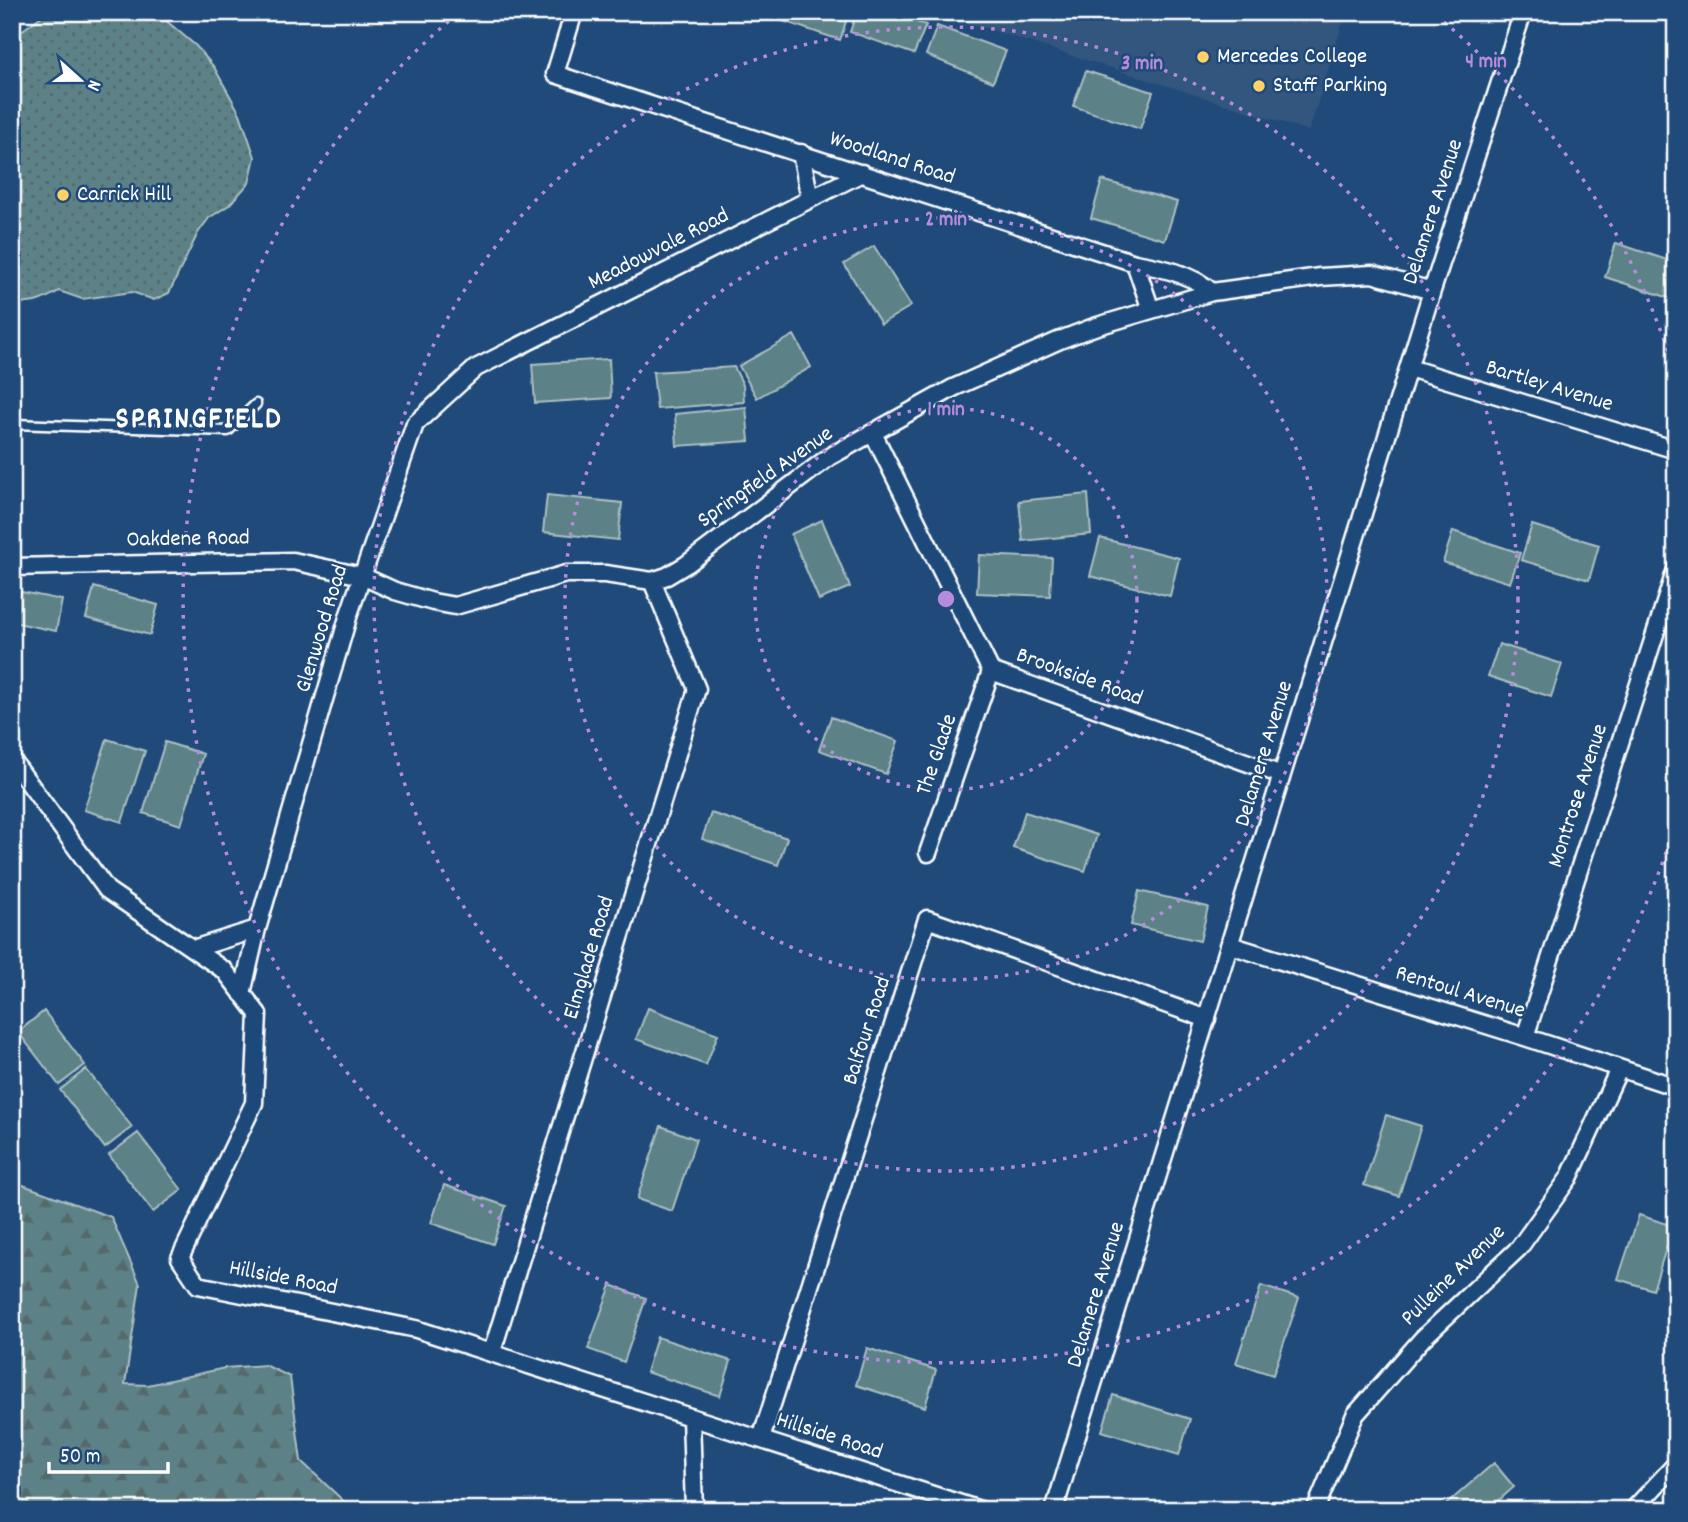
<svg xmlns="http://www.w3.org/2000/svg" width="1688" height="1522" font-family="Dekko,sans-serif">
<defs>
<pattern id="forest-firs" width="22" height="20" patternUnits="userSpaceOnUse" patternTransform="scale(1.75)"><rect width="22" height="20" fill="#5b8186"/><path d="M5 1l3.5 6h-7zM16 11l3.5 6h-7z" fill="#54696c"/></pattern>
<pattern id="garden-dots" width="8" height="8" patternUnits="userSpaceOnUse" patternTransform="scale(1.75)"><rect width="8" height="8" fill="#5b8186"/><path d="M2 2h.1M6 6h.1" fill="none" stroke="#54696c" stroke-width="1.8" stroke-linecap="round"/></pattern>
</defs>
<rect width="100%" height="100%" fill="#1f4a7a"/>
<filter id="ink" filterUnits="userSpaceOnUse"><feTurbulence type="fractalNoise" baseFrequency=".0143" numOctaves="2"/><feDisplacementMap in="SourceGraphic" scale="14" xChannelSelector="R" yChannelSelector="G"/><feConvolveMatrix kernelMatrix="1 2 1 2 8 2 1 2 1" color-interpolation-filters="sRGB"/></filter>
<g filter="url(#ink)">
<path fill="#33567d" d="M 935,12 L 1346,12 L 1309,131 Z"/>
<path fill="url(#forest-firs)" stroke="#adc0c2" stroke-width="2" d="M 12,1181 L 111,1217 L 140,1284 L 125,1384 L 148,1385 L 225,1368 L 265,1365 L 290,1377 L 301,1461 L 353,1510 L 12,1510 Z"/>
<path fill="#5b8186" stroke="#adc0c2" stroke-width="2" d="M 769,12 L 849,12 L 840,40 L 768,16 Z
M 857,12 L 888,12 L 926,25 L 914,54 L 850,32 Z
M 937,26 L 1006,51 L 993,82 L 926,55 Z
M 1086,71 L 1153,92 L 1140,129 L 1073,106 Z
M 1102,180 L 1177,202 L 1165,240 L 1091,218 Z
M 1616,243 L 1676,263 L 1676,300 L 1605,277 Z
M 874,246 L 911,306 L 881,324 L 844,264 Z
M 794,335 L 811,367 L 757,398 L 739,366 Z
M 609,359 L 611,398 L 535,403 L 532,364 Z
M 734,367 L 743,385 L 744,402 L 657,409 L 653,372 Z
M 746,407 L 749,441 L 677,446 L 675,414 Z
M 1088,494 L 1091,534 L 1023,541 L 1019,501 Z
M 547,495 L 622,503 L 618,540 L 543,532 Z
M 822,520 L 850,587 L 819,600 L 791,534 Z
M 1532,525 L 1599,545 L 1589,580 L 1521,560 Z
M 1453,531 L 1520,553 L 1510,583 L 1443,562 Z
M 1100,538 L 1179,558 L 1170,596 L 1090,576 Z
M 979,555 L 1052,558 L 1050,596 L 977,593 Z
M 94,587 L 158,605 L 150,635 L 86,618 Z
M 12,590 L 62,600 L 56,631 L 12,622 Z
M 1499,644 L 1562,664 L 1551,697 L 1488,676 Z
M 831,717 L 898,741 L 886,774 L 819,750 Z
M 107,739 L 145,751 L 122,822 L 84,810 Z
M 165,742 L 203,754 L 181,825 L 143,813 Z
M 1025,812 L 1097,835 L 1085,871 L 1013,848 Z
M 711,813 L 787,838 L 778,865 L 702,839 Z
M 1139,891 L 1208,907 L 1200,941 L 1131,925 Z
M 648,1008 L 718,1034 L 706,1065 L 636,1039 Z
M 44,1011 L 85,1065 L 59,1085 L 18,1032 Z
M 86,1069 L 132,1127 L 105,1148 L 60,1090 Z
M 1386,1115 L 1421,1126 L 1399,1196 L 1364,1185 Z
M 661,1126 L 696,1139 L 672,1211 L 637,1199 Z
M 138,1133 L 182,1190 L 153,1212 L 109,1155 Z
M 444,1185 L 506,1206 L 493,1244 L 431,1223 Z
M 1639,1215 L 1673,1226 L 1653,1290 L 1618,1279 Z
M 611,1285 L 646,1298 L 624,1362 L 588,1349 Z
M 1261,1286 L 1299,1298 L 1273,1375 L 1236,1363 Z
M 657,1337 L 731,1361 L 720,1396 L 646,1372 Z
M 867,1348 L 936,1370 L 925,1407 L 856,1385 Z
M 1113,1395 L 1190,1419 L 1179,1455 L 1102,1431 Z
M 1494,1463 L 1514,1487 L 1488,1510 L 1443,1510 L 1442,1508 Z"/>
<path fill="url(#garden-dots)" stroke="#adc0c2" stroke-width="2" d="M 47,12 L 156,12 L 196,46 L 214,67 L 240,114 L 255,157 L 249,183 L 229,205 L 209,218 L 198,233 L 169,293 L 154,300 L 132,292 L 82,299 L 59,291 C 44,299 30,308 12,300 L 12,33 L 20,32 Z"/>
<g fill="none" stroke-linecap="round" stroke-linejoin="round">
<defs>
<path id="lane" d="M 12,424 L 228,431 L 256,404"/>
<path id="street" d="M 574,12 L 555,74 L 1135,263 C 1159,267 1193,274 1212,292
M 801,153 L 810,199
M 1135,263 L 1151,310
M 1409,368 L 1676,450
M 873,433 L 991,671 L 1282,775
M 12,567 L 293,561 L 362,576 L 395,591 L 433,602 L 455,606 L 566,574 L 605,574 L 652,581 L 667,576 L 687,564 L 829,457 L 953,388 L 1060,340 L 1094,327 L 1212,292 L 1277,283 L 1320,277 L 1372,274 L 1432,291
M 12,760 L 107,890 L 225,971 L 258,1014 L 254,1103 L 180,1258 L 198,1285 L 416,1329 L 980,1510
M 928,853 L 991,671
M 1230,945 L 1525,1037 L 1676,1087
M 193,949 L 257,929
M 242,994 L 257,929 L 349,614 L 415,424 L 476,368 L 862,173
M 1525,1037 L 1676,569
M 492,1352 L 697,689 L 652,581
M 691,1417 L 694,1510
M 761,1439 L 927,919 L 1207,1019
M 1054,1510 L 1432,291 L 1523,12
M 1315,1510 L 1355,1415 L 1423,1338 L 1519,1248 L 1569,1178 L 1619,1069
M 1633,1510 L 1676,1464"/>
</defs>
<use href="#lane" stroke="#fff" stroke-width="13"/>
<use href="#street" stroke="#fff" stroke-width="21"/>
<use href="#lane" stroke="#1f4a7a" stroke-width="8"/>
<use href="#street" stroke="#1f4a7a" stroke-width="16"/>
</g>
</g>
<g fill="none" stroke="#b68bdc" stroke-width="3.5" stroke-dasharray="3.5 7">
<circle cx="946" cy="599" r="191"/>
<circle cx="946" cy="599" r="381"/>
<circle cx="946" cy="599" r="572"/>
<path d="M1676 822A763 763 0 1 1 456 15M1436 15A763 763 0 0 1 1676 376"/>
</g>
<g fill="#ffd166" stroke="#1f4a7a" stroke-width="2.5">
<circle cx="1203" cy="57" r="7"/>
<circle cx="1259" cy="86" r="7"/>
<circle cx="63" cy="195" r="7"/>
</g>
<g text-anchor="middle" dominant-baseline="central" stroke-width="5" stroke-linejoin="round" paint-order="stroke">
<g font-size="23" fill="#fff" stroke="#1f4a7a" text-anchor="start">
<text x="1217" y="57">Mercedes College</text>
<text x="1273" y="86">Staff Parking</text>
<text x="77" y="195">Carrick Hill</text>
</g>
<g font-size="23" fill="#fff" stroke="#1f4a7a">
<text transform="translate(892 159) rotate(18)">Woodland Road</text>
<text transform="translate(1434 212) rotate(-72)">Delamere Avenue</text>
<text transform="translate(659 250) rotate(-27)">Meadowvale Road</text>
<text transform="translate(1549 387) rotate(17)">Bartley Avenue</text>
<text transform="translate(766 478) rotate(-35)">Springfield Avenue</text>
<text transform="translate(188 540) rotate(-1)">Oakdene Road</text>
<text transform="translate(323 629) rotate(-73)">Glenwood Road</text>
<text transform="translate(1079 678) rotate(20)">Brookside Road</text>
<text transform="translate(1265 754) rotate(-73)">Delamere Avenue</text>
<text transform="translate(938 755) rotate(-71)">The Glade</text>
<text transform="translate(1579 796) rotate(-72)">Montrose Avenue</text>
<text transform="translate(590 958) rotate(-73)">Elmglade Road</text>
<text transform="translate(1460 993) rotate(17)">Rentoul Avenue</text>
<text transform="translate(868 1031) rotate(-72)">Balfour Road</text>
<text transform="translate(1454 1276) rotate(-44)">Pulleine Avenue</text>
<text transform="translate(283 1279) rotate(11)">Hillside Road</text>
<text transform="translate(1097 1295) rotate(-73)">Delamere Avenue</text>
<text transform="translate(829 1437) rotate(18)">Hillside Road</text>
</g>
<g font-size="30" font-weight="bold" letter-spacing="2" fill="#fff" stroke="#1f4a7a">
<text x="199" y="421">SPRINGFIELD</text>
</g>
</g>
<circle cx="946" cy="599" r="10" fill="#b68bdc" stroke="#1f4a7a" stroke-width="3.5"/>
<g font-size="21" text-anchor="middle" font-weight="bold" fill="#b68bdc" stroke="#1f4a7a" stroke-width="5" stroke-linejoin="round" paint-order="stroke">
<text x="1486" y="67">4 min</text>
<text x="1142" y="69">3 min</text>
<text x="946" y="225">2 min</text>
<text x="946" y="415">1 min</text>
</g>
<rect width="1688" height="1522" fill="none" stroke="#1f4a7a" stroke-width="42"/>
<rect x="21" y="21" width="1646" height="1480" fill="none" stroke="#fff" stroke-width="2.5" filter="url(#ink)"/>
<g transform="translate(80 80) rotate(111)" stroke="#1f4a7a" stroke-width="5" paint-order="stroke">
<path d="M0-5L12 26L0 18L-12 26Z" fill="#ffffff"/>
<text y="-10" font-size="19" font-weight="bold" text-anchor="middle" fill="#ffffff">N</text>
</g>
<path d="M49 1462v10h119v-10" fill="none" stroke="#ffffff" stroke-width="3.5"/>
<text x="60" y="1462" font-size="21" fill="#ffffff" stroke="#1f4a7a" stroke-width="5" paint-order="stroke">50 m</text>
</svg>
